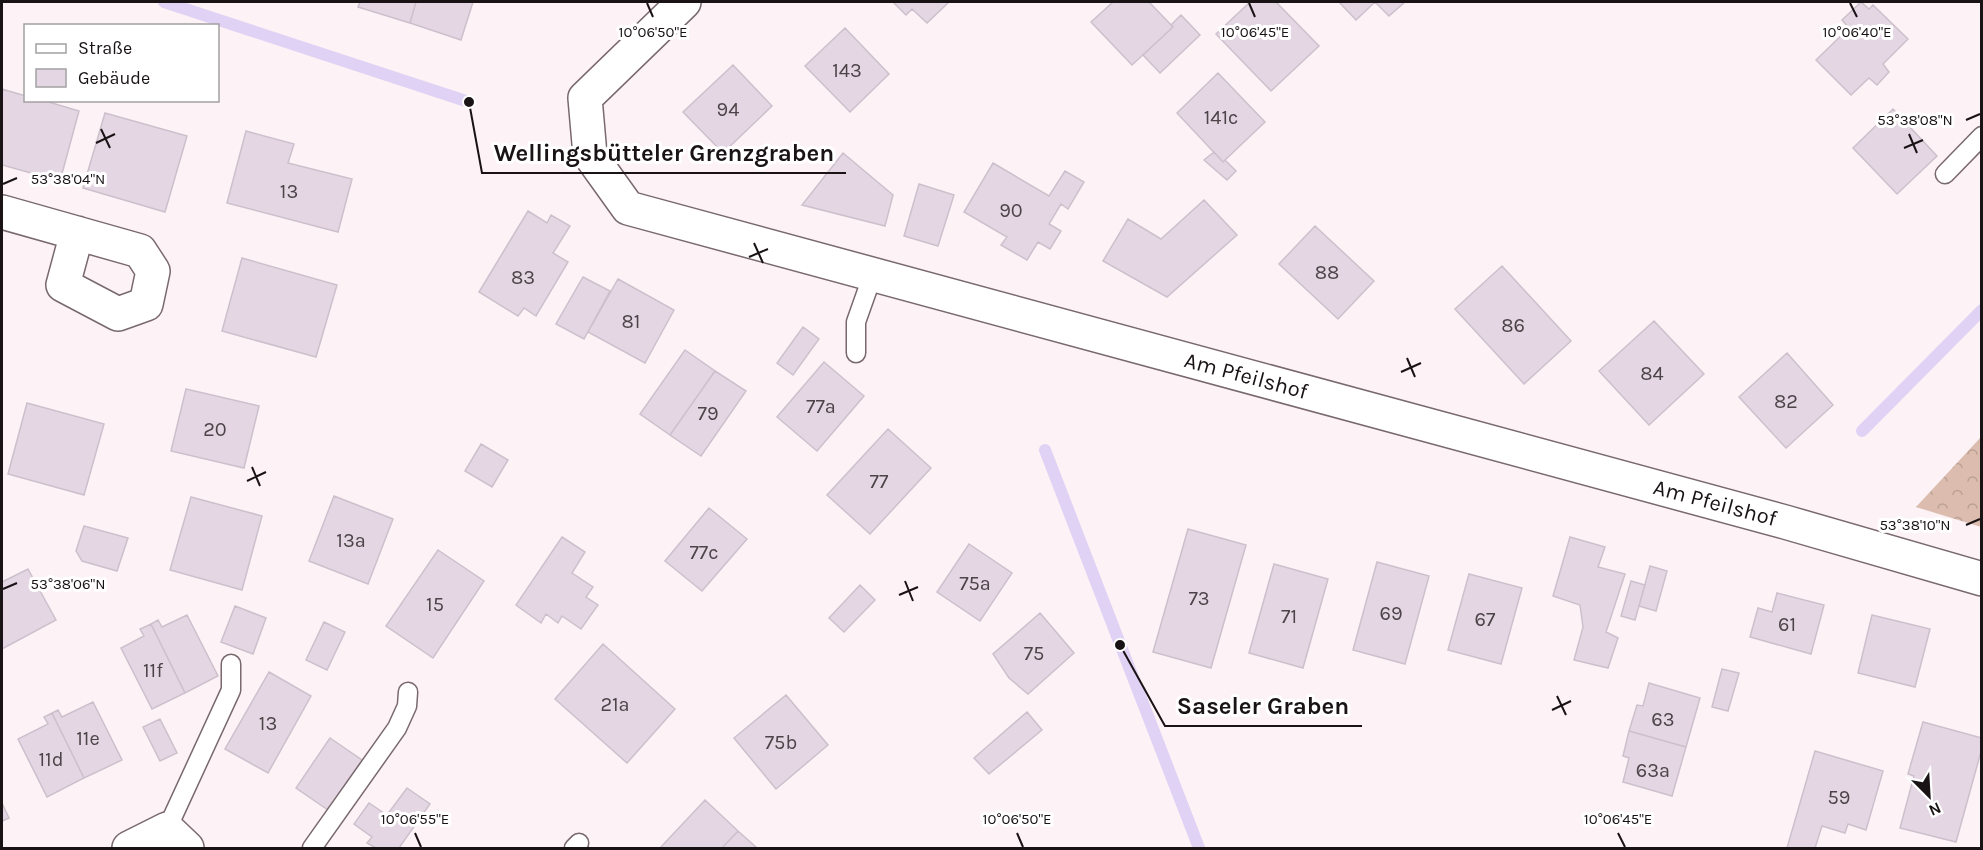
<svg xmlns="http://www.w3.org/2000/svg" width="1983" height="850" font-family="Karla,sans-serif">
<defs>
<pattern id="forest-crowns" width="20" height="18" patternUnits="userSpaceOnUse" patternTransform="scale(1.5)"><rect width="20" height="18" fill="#dbbcae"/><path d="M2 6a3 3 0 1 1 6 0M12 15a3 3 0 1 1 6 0" fill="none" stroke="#bba195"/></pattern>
</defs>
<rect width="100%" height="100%" fill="#fdf2f6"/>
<path fill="url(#forest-crowns)" d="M 1981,437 L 1981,527 L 1916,507 Z"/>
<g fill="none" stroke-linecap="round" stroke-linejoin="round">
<path stroke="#dfd2f4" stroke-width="12" d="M 164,2 L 469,102
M 1862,431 L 1982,310
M 1045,450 L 1199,848"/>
</g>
<path fill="#e4d6e3" stroke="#cdc0cc" stroke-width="1.5" d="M 360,2 L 416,2 L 410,23 L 358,7 Z
M 416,2 L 473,2 L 461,40 L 410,23 Z
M 893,2 L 949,2 L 927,23 L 912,9 L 906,15 Z
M 1113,2 L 1149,2 L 1173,27 L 1132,65 L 1091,22 Z
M 1250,2 L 1276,2 L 1319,46 L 1271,91 L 1216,34 Z
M 1339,2 L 1405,2 L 1389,16 L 1375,2 L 1356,20 Z
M 1861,2 L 1869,9 L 1873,5 L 1908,39 L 1883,64 L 1889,72 L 1877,85 L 1869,78 L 1851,95 L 1816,60 L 1849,28 L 1842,20 Z
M 1181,15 L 1200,35 L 1160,73 L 1143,55 L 1173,27 L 1171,25 Z
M 845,28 L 889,74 L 850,112 L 805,66 Z
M 733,65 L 772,106 L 723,153 L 683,112 Z
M 1218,73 L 1265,122 L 1223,162 L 1177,113 Z
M 2,89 L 26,96 L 26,100 L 42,100 L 79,111 L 60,181 L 2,165 Z
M 1893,109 L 1937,156 L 1897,194 L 1853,148 Z
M 105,113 L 187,136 L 165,212 L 83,188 Z
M 246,131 L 294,144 L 288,163 L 352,179 L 338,232 L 227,203 Z
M 1214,152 L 1223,162 L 1225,160 L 1236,171 L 1227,180 L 1204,160 Z
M 843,153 L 893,195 L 885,226 L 802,205 Z
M 993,163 L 1049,196 L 1065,171 L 1084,182 L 1068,209 L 1061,204 L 1049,224 L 1061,231 L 1050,249 L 1038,242 L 1027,260 L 1001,245 L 1007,237 L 964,212 Z
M 919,184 L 954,195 L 938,246 L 904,236 Z
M 1204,200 L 1237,235 L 1167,297 L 1103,261 L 1128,219 L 1161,239 Z
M 528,211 L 547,223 L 551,215 L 570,226 L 553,253 L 568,262 L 536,316 L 524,308 L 518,316 L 479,292 Z
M 1315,226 L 1374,281 L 1338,319 L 1279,264 Z
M 242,258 L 337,285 L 316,357 L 222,331 Z
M 1502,266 L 1571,341 L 1524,384 L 1455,309 Z
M 583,277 L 610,291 L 584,339 L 556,324 Z
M 618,279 L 674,310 L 645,363 L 588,332 Z
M 1654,321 L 1704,374 L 1649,425 L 1599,371 Z
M 803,327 L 819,339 L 793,375 L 777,363 Z
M 685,350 L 715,371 L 670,435 L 640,414 Z
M 1787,353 L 1833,405 L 1786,448 L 1739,397 Z
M 824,362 L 864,396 L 817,451 L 777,417 Z
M 715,371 L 746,391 L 701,456 L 670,435 Z
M 186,389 L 259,406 L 244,468 L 171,451 Z
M 27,403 L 104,424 L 84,495 L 8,474 Z
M 888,429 L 931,468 L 870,534 L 827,495 Z
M 481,444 L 508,460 L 492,487 L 465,471 Z
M 334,496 L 393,519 L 368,584 L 309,561 Z
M 191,497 L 262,516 L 242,590 L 170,570 Z
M 709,508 L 747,539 L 702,591 L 665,561 Z
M 84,526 L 128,538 L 117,571 L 82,561 L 76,551 Z
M 1188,529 L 1246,545 L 1211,668 L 1153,652 Z
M 562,537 L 585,552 L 572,573 L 593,587 L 586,597 L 598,605 L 581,629 L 562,616 L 558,623 L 546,614 L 541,623 L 516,605 Z
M 1570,537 L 1605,547 L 1598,567 L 1625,574 L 1606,632 L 1618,638 L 1608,668 L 1574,660 L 1583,627 L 1580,605 L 1553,596 Z
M 969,544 L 1012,573 L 980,621 L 937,592 Z
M 438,550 L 484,581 L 433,658 L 386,626 Z
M 1377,562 L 1429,576 L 1405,664 L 1353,650 Z
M 1274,564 L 1328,579 L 1303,668 L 1249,653 Z
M 1650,566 L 1667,571 L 1656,611 L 1639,606 Z
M 28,569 L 56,620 L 2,649 L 2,582 Z
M 1469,574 L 1522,588 L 1501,664 L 1448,650 Z
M 1631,581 L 1645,585 L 1635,620 L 1621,616 Z
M 860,585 L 875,600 L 844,632 L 829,618 Z
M 1777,593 L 1824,605 L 1811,654 L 1750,637 L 1758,608 L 1772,612 Z
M 235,606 L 266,618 L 253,654 L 221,642 Z
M 1040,613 L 1074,653 L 1028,694 L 1009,678 L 993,654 Z
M 187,615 L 218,676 L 185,693 L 151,624 L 158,620 L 162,627 Z
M 1872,615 L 1930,629 L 1915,687 L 1858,673 Z
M 324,622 L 345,632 L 327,670 L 306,660 Z
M 151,624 L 185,693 L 152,709 L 121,648 L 144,636 L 140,629 Z
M 603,644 L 675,709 L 627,763 L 555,699 Z
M 1722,669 L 1739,673 L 1728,711 L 1712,707 Z
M 269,672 L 311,696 L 268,773 L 225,749 Z
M 1649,683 L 1700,698 L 1686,747 L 1629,731 L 1637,705 L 1643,706 Z
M 786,695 L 828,745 L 776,789 L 734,738 Z
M 93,702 L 122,760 L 84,778 L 52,713 L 58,710 L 62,717 Z
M 1027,712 L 1042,730 L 989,774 L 974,758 Z
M 52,713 L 84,778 L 47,797 L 18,739 L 48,724 L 44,717 Z
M 160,719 L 177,753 L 160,761 L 143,727 Z
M 1923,722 L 1982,738 L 1982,748 L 1956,842 L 1900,828 L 1914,776 L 1908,774 Z
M 1629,731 L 1686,747 L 1672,796 L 1623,782 L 1629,758 L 1623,756 Z
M 330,738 L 362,760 L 328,810 L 296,788 Z
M 1815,751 L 1883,771 L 1866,830 L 1848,824 L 1845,833 L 1822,826 L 1815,848 L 1787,848 Z
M 407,788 L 430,804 L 399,848 L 376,848 L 367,843 L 372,837 L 354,824 L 369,803 L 387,815 Z
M 705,800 L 738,831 L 722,848 L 660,848 Z
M 2,803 L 9,818 L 2,821 Z
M 738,831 L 757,848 L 722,848 Z"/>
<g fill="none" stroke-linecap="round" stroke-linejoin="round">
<defs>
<path id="lane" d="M 1945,174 L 1982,136
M 856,353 L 856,322 L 873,274
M 167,829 L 231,690 L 231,664
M 312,848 L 397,728 L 407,706 L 408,692
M 574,848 L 579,843"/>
<path id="street" d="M 684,2 L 585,98 L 590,155 L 628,208 L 1785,522 L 1982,579
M 2,212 L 140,251 L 153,271 L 146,304 L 118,314 L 63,285 L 77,233
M 129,848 L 167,829 L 187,848"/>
</defs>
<use href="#lane" stroke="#79696e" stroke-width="21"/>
<use href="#street" stroke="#79696e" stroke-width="36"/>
<use href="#lane" stroke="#fff" stroke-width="18"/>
<use href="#street" stroke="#fff" stroke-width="33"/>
</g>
<path fill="none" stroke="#191315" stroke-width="2" d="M 647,3 L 653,17M 1249,3 L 1255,17M 1850,3 L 1857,17M 1966,120 L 1980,114M 101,129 L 110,148M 1909,134 L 1917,153M 96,143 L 115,134M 1904,148 L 1923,140M 3,184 L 17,178M 754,243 L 763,263M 749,257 L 768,249M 1407,358 L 1415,377M 1401,372 L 1421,363M 252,467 L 260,486M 247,481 L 266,472M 1966,525 L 1980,519M 905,581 L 913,601M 3,589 L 17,583M 899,595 L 918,587M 1557,696 L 1566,715M 1552,710 L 1571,701M 415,833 L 421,847M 1017,833 L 1023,847M 1618,833 L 1625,847"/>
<g text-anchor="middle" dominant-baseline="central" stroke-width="6" stroke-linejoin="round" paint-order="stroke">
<g font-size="20" fill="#4c4448">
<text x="847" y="70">143</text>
<text x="728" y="109">94</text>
<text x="1221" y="117">141c</text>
<text x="289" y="191">13</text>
<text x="1011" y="210">90</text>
<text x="1327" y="272">88</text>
<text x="523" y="277">83</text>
<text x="631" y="321">81</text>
<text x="1513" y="325">86</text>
<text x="1652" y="373">84</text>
<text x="1786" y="401">82</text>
<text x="821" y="406">77a</text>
<text x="708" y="413">79</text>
<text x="215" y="429">20</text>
<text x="879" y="481">77</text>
<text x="351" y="540">13a</text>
<text x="704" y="552">77c</text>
<text x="975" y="583">75a</text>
<text x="1199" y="598">73</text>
<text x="435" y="604">15</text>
<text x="1391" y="613">69</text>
<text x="1289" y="616">71</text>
<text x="1485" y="619">67</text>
<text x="1787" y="624">61</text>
<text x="1034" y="653">75</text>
<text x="153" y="670">11f</text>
<text x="615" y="704">21a</text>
<text x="1663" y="719">63</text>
<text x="268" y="723">13</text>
<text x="88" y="738">11e</text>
<text x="781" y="742">75b</text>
<text x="51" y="759">11d</text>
<text x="1653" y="770">63a</text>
<text x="1839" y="797">59</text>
</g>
<g font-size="22" fill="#191315" stroke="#fff">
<text transform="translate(1246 376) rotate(15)">Am Pfeilshof</text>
<text transform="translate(1715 503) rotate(15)">Am Pfeilshof</text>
</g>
</g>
<g font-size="15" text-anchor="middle" fill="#191315" stroke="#fff" stroke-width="6" stroke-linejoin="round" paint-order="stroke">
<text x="653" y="37">10°06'50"E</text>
<text x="1255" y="37">10°06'45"E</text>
<text x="1857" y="37">10°06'40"E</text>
<text x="1915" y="125">53°38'08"N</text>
<text x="68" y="184">53°38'04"N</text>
<text x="1915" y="530">53°38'10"N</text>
<text x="68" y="589">53°38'06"N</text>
<text x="415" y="824">10°06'55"E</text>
<text x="1017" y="824">10°06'50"E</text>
<text x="1618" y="824">10°06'45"E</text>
</g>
<path fill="none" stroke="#191315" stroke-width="2" d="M469 102L482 173H846M1120 645L1165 726H1362"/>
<g fill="#191315" stroke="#fff" stroke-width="2">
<circle cx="469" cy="102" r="6"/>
<circle cx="1120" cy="645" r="6"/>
</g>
<g font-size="24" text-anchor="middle" font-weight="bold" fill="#191315" stroke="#fff" stroke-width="6" stroke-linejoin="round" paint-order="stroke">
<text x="664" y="161">Wellingsbütteler Grenzgraben</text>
<text x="1263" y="714">Saseler Graben</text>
</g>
<rect width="1983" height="850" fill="none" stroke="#191315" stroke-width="6"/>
<rect x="24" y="24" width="195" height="78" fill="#ffffff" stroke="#a3a1a1" stroke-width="1.5"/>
<rect x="36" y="44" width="30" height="9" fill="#ffffff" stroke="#a3a1a1" stroke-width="1.5"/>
<text x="78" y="54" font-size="18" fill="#191315">Straße</text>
<rect x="36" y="69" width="30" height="18" fill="#e4d6e3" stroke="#a3a1a1" stroke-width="1.5"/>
<text x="78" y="84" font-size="18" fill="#191315">Gebäude</text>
<g transform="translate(1929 796) rotate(156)" stroke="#ffffff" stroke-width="4.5" paint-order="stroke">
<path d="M0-4.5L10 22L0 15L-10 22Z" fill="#191315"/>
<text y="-9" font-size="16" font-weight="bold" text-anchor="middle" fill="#191315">N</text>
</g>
</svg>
